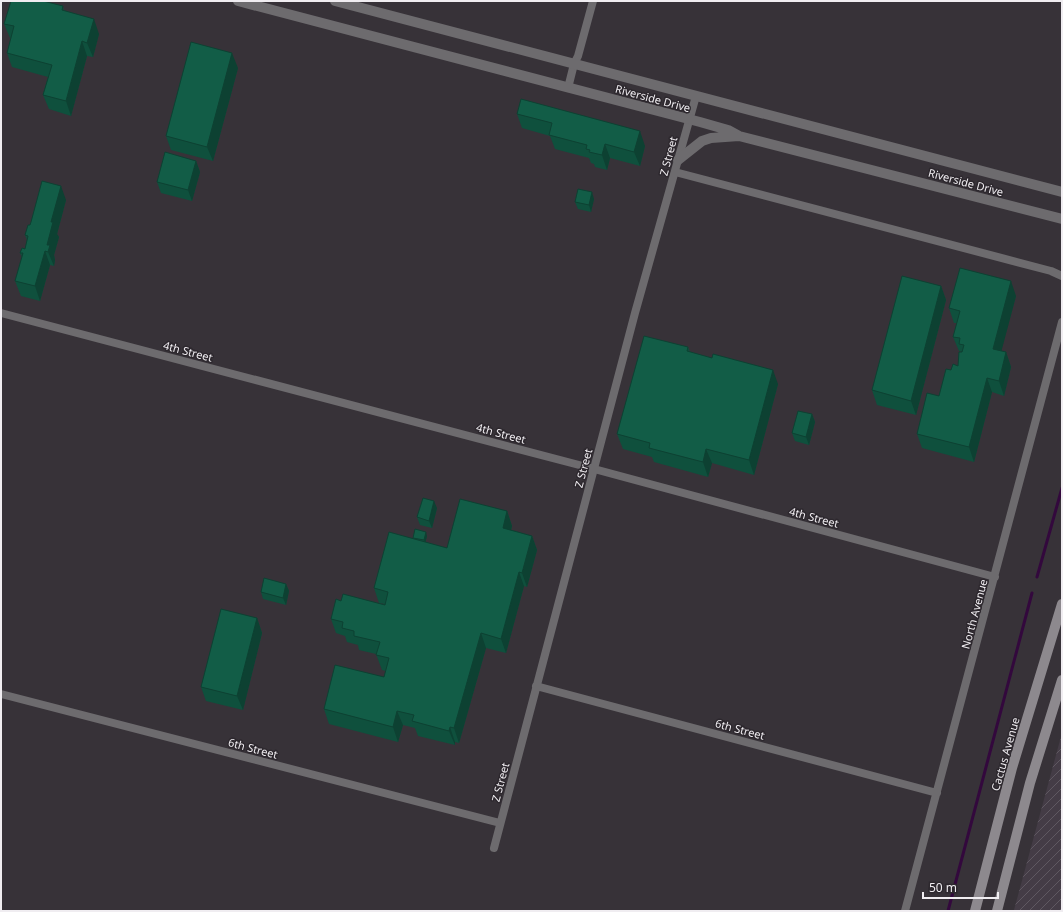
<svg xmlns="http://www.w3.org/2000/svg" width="1063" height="912" font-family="'Noto Sans',sans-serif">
<defs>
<pattern id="industrial-furrows" width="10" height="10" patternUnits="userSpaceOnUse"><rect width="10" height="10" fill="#443c46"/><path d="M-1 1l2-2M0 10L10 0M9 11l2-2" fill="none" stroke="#5f5861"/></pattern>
</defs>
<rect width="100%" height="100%" fill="#373238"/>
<path fill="url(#industrial-furrows)" d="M 1062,733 L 1062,911 L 1015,911 L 1014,910 Z"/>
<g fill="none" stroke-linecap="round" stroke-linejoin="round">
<path stroke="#33083d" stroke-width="3" d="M 1037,577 L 1062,488
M 948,911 L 1032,593"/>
<path stroke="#6d6b6e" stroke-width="8" d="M 568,88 L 574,64 L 578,56 L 593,1
M 675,172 L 1051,271 L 1062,276
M 1,313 L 583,466 L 995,577
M 536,686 L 937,793
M 1,694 L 500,823
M 494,848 L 635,313 L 696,96
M 905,911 L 1062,322"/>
<path stroke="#6d6b6e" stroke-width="10" d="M 238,1 L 700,122 L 728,130 L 739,136 L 1062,219
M 335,1 L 1062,192
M 678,160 L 702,141 L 711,138 L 739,136"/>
<path stroke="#8d898e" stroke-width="10" d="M 975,911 L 1012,768 L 1062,604
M 997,911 L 1030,783 L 1062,680"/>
</g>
<path fill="#0f503d" d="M 63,6 L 64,11 L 99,34 L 93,57 L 87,56 L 71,116 L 49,109 L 43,95 L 48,77 L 12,67 L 7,53 L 11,38 L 10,38 L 4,24 Z
M 238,68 L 213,161 L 171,150 L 166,136 Z
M 517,114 L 645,146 L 640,166 L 610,158 L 607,170 L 595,167 L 594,164 L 591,163 L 589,158 L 555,149 L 550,136 L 522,128 Z
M 196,161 L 200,172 L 192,201 L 161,193 L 157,182 Z
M 594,199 L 591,212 L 578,209 L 575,202 Z
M 66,200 L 57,234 L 59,237 L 54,255 L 55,260 L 54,266 L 50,265 L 40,301 L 21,296 L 15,281 L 22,257 L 20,253 L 25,249 L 27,240 L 25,235 L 30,225 Z
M 941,286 L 946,300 L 916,415 L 877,405 L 872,390 Z
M 1016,296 L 1001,351 L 1006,352 L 1011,367 L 1004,396 L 992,392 L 974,462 L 922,448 L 917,434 L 939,396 L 951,370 L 958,366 L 962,352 L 959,351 L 953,337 L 957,323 L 954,323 L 949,308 Z
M 688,347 L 690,352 L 778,384 L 754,475 L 712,463 L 708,477 L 654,462 L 652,457 L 623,449 L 617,434 Z
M 812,414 L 815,422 L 809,445 L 795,441 L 792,433 Z
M 437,508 L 432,528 L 420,525 L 417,517 Z
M 507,511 L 512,526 L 511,530 L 532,536 L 537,550 L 527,587 L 524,586 L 506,653 L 486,648 L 459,743 L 455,742 L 455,745 L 418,736 L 415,728 L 403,725 L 398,742 L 329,724 L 324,709 L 384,677 L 386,671 L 382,670 L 376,654 L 359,650 L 358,645 L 347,642 L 345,636 L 336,633 L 331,619 L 341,601 L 385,605 L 385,604 L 379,603 L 374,588 L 413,539 L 413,538 L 427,536 L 425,542 L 447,548 Z
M 286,584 L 289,591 L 286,605 L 263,599 L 261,592 Z
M 257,618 L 262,633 L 243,710 L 206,701 L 201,687 Z"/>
<path fill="#0d4132" d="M 94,19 L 99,34 L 93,57 L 87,43 Z
M 82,41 L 87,56 L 71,116 L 66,101 Z
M 232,53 L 238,68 L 213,161 L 207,147 Z
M 640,131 L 645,146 L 640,166 L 634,152 Z
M 605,144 L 610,158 L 607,170 L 602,155 Z
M 196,161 L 200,172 L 192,201 L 188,190 Z
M 61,186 L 66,200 L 57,234 L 59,237 L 54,255 L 55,260 L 54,266 L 48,252 L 47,245 L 51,222 Z
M 592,192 L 594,199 L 591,212 L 589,205 Z
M 45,251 L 50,265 L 40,301 L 35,286 Z
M 1011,281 L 1016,296 L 998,364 L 993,349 Z
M 941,286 L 946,300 L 916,415 L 911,401 Z
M 1006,352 L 1011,367 L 1004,396 L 999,381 Z
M 773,370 L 778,384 L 754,475 L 749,460 Z
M 987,378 L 992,392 L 974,462 L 969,447 Z
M 812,414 L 815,422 L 809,445 L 806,437 Z
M 706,449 L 712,463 L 708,477 L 703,462 Z
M 434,501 L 437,508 L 432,528 L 429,521 Z
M 507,511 L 512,526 L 508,542 L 503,528 Z
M 426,532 L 427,536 L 425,544 L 424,540 Z
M 532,536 L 537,550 L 527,587 L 522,573 Z
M 519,572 L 524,586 L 506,653 L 501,639 Z
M 286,584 L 289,591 L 286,605 L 283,598 Z
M 257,618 L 262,633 L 243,710 L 237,696 Z
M 481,633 L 486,648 L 459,743 L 454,728 Z
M 397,711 L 403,725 L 398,742 L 393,727 Z
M 450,727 L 455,742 L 455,745 L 449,731 Z"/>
<path fill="#125d47" stroke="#0d4132" d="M 11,1 L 43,1 L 63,6 L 62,10 L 94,19 L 87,43 L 82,41 L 66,101 L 43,95 L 52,65 L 7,53 L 14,26 L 4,24 Z
M 191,42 L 232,53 L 207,147 L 166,136 Z
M 521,99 L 640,131 L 634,152 L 605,144 L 602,155 L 589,152 L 590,150 L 586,149 L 587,145 L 549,135 L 552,123 L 517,114 Z
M 165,152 L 196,161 L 188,190 L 157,182 Z
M 42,181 L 61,186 L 51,222 L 53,222 L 47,245 L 50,245 L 48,252 L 45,251 L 35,286 L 15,281 L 23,253 L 20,253 L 22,248 L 25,249 L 28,236 L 25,235 L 28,225 L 30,225 L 31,222 Z
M 578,189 L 592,192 L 589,205 L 575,202 Z
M 960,268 L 1011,281 L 993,349 L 1006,352 L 999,381 L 987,378 L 969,447 L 917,434 L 927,393 L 939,396 L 946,369 L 951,370 L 953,364 L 958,366 L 959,352 L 962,352 L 964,345 L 959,344 L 960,338 L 953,337 L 960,311 L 949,308 Z
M 902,276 L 941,286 L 911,401 L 872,390 Z
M 644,336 L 688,347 L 687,351 L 712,358 L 713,354 L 773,370 L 749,460 L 706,449 L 703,462 L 649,448 L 650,443 L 617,434 Z
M 798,411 L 812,414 L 806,437 L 792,433 Z
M 423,498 L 434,501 L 429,521 L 417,517 Z
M 460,499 L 507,511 L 503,528 L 532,536 L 522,573 L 519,572 L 501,639 L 481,633 L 454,728 L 450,727 L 449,731 L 412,721 L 414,715 L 397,711 L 393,727 L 324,709 L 335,665 L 384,677 L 389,658 L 376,655 L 380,642 L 354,636 L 354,631 L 342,628 L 343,622 L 331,619 L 336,599 L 341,601 L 343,594 L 385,605 L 388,592 L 374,588 L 389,532 L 447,548 Z
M 415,529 L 426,532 L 424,540 L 413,538 Z
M 264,578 L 286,584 L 283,598 L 261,592 Z
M 221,609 L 257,618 L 237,696 L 201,687 Z"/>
<g text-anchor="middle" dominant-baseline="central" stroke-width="3" stroke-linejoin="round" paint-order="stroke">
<g font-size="11" fill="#f0edf1" stroke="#2d282e">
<text transform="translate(653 98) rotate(15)">Riverside Drive</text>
<text transform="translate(668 156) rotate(-75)">Z Street</text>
<text transform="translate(966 182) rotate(15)">Riverside Drive</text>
<text transform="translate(188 351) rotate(15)">4th Street</text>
<text transform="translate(501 433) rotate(15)">4th Street</text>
<text transform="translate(583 468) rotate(-75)">Z Street</text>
<text transform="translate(814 517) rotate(15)">4th Street</text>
<text transform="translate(974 614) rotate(-75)">North Avenue</text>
<text transform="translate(740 729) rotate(15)">6th Street</text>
<text transform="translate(253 748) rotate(15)">6th Street</text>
<text transform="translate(1005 754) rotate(-74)">Cactus Avenue</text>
<text transform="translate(500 782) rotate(-75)">Z Street</text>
</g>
</g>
<rect width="1063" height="912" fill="none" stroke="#f0edf1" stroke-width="4"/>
<path d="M923 892v6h75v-6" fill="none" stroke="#f0edf1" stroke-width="2"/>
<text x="929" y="892" font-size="12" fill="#f0edf1" stroke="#2d282e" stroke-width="3" paint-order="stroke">50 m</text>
</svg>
